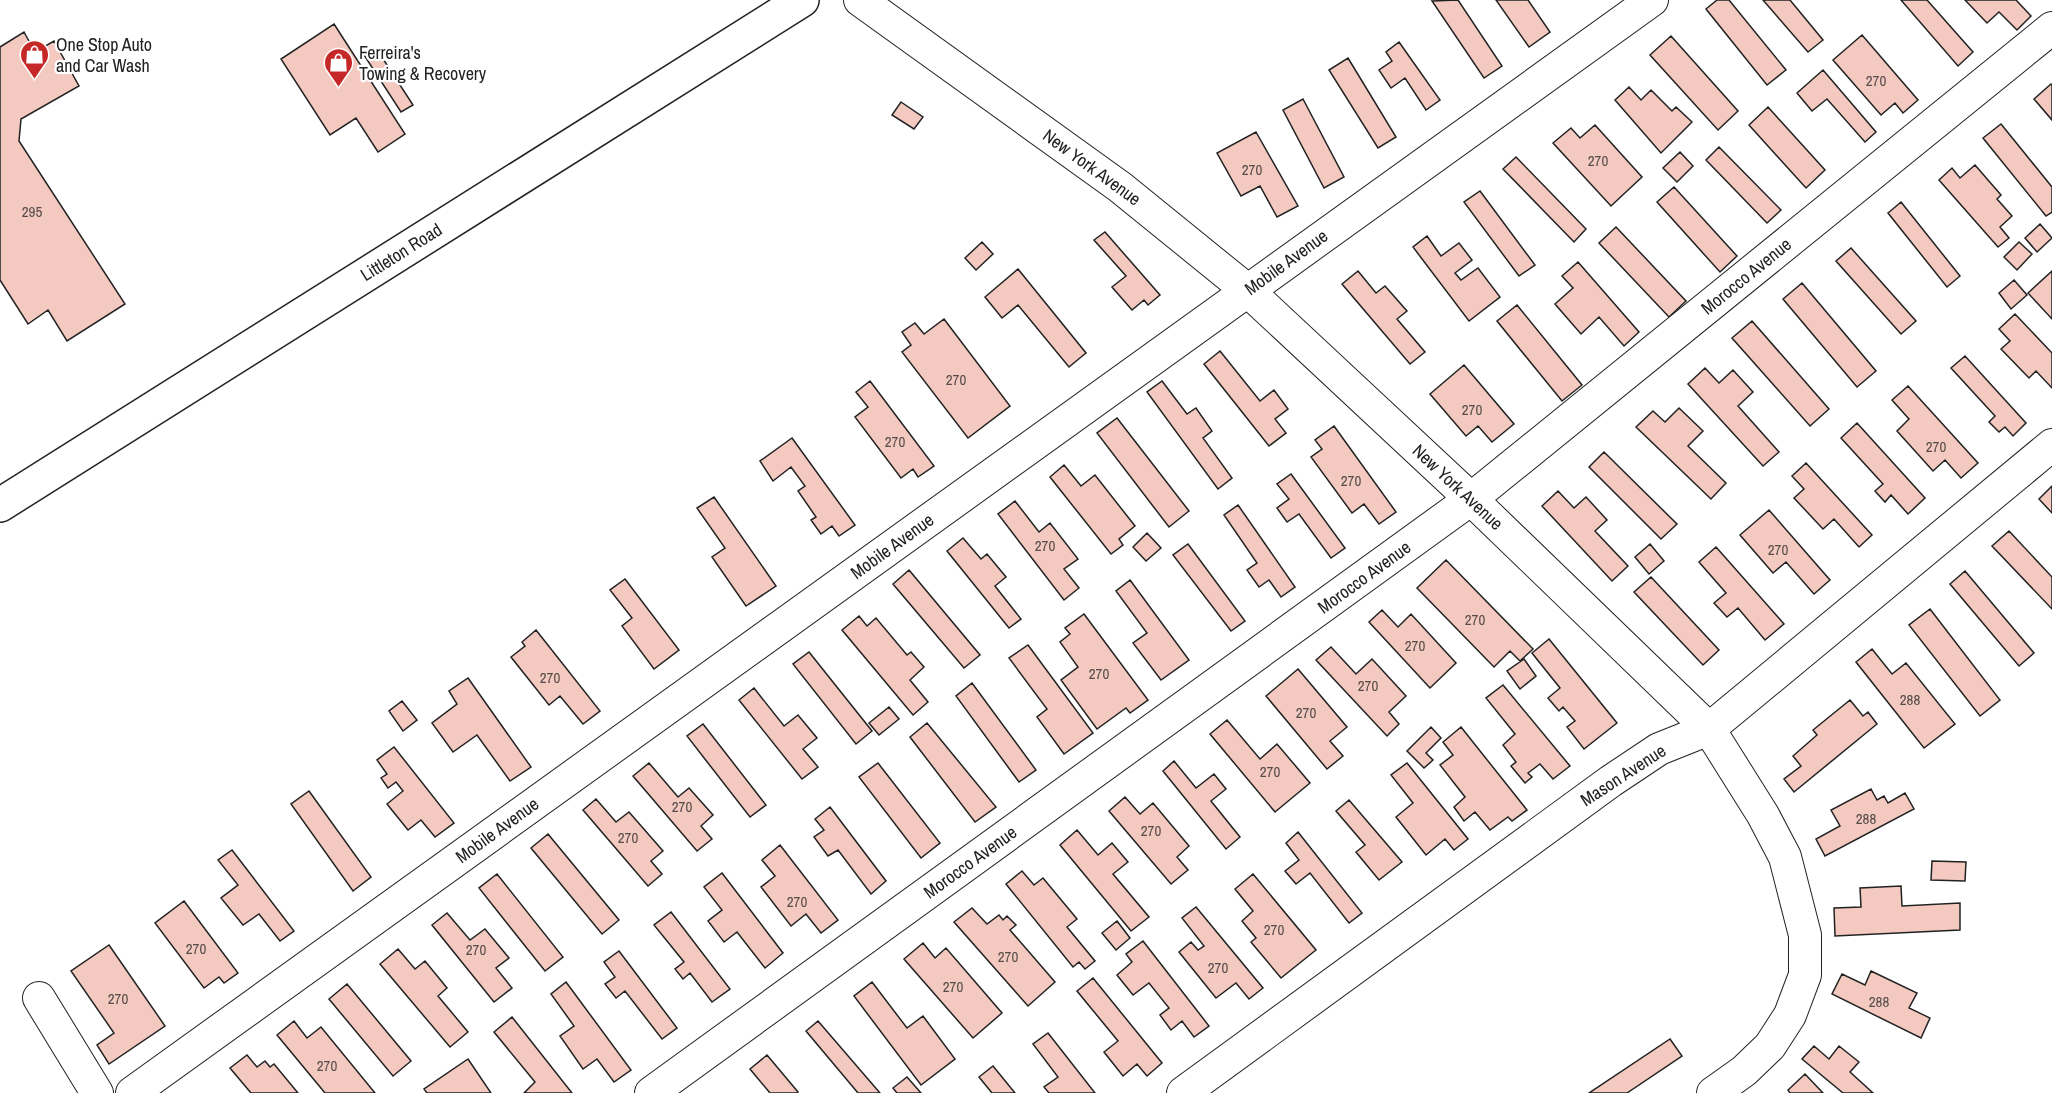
<svg xmlns="http://www.w3.org/2000/svg" width="2052" height="1093" font-family="'Archivo Narrow',sans-serif">
<rect width="100%" height="100%" fill="#fff"/>
<path fill="#f3c9c0" stroke="#222" stroke-width="1.5" d="M 1458,0 L 1502,66 L 1484,78 L 1432,1 Z
M 1496,0 L 1528,0 L 1550,32 L 1529,47 Z
M 1717,0 L 1729,0 L 1786,70 L 1767,85 L 1706,9 Z
M 1763,0 L 1790,0 L 1823,40 L 1808,52 Z
M 1901,0 L 1927,0 L 1973,52 L 1958,66 Z
M 1965,0 L 2016,0 L 2031,16 L 2017,30 L 1999,12 L 1987,23 Z
M 334,24 L 405,134 L 378,152 L 356,118 L 330,135 L 281,59 Z
M 24,32 L 35,52 L 54,41 L 79,86 L 21,119 L 19,141 L 125,304 L 67,341 L 48,310 L 28,324 L 0,280 L 0,47 Z
M 1862,35 L 1918,100 L 1903,113 L 1895,103 L 1881,115 L 1833,60 Z
M 1671,36 L 1738,111 L 1718,130 L 1650,55 Z
M 1399,42 L 1440,100 L 1426,110 L 1405,78 L 1391,88 L 1379,70 L 1392,61 L 1386,52 Z
M 376,48 L 413,105 L 401,112 L 364,55 Z
M 1348,58 L 1396,137 L 1378,148 L 1329,70 Z
M 1823,70 L 1876,132 L 1865,142 L 1827,99 L 1812,111 L 1797,93 Z
M 2051,84 L 2052,85 L 2052,120 L 2034,99 Z
M 1629,87 L 1641,100 L 1651,90 L 1672,111 L 1676,107 L 1692,122 L 1661,153 L 1615,100 Z
M 1303,99 L 1344,177 L 1324,188 L 1283,110 Z
M 901,102 L 923,117 L 914,129 L 892,115 Z
M 1768,107 L 1825,170 L 1806,188 L 1749,125 Z
M 2001,124 L 2052,187 L 2052,212 L 2046,216 L 1983,138 Z
M 1595,125 L 1642,177 L 1611,206 L 1553,143 L 1571,128 L 1580,138 Z
M 1256,132 L 1298,206 L 1277,217 L 1260,186 L 1241,196 L 1217,153 Z
M 1719,147 L 1781,210 L 1767,223 L 1706,160 Z
M 1680,152 L 1693,166 L 1677,182 L 1663,168 Z
M 1516,157 L 1586,229 L 1574,242 L 1503,169 Z
M 1975,165 L 2001,195 L 1997,199 L 2012,216 L 2000,227 L 2009,238 L 1998,247 L 1939,180 L 1952,168 L 1960,178 Z
M 1674,187 L 1737,256 L 1720,272 L 1657,202 Z
M 1480,191 L 1535,265 L 1519,276 L 1464,202 Z
M 1901,202 L 1960,276 L 1947,287 L 1888,213 Z
M 2040,224 L 2052,238 L 2037,252 L 2025,238 Z
M 1616,227 L 1686,301 L 1669,317 L 1599,243 Z
M 1105,232 L 1160,295 L 1148,305 L 1144,300 L 1132,310 L 1112,287 L 1126,276 L 1094,240 Z
M 1427,236 L 1441,256 L 1459,243 L 1472,260 L 1455,273 L 1461,280 L 1478,268 L 1500,297 L 1469,321 L 1413,247 Z
M 982,242 L 993,254 L 976,270 L 965,258 Z
M 2019,242 L 2032,254 L 2017,270 L 2004,257 Z
M 1851,248 L 1916,321 L 1901,334 L 1836,261 Z
M 1578,262 L 1639,332 L 1624,346 L 1599,317 L 1581,334 L 1555,304 L 1573,288 L 1562,276 Z
M 1018,269 L 1086,353 L 1069,367 L 1018,305 L 1002,318 L 985,297 Z
M 1358,271 L 1376,293 L 1385,286 L 1407,311 L 1397,319 L 1425,352 L 1410,364 L 1342,284 Z
M 2052,271 L 2052,319 L 2028,293 Z
M 2014,280 L 2027,295 L 2011,309 L 1999,293 Z
M 1802,283 L 1876,371 L 1857,387 L 1783,299 Z
M 1517,305 L 1582,385 L 1562,401 L 1497,321 Z
M 2015,314 L 2052,353 L 2052,388 L 2036,371 L 2029,378 L 2001,349 L 2010,341 L 1999,329 Z
M 944,319 L 1010,406 L 968,438 L 902,352 L 911,345 L 902,332 L 915,323 L 924,334 Z
M 1752,321 L 1829,409 L 1810,426 L 1732,338 Z
M 1220,351 L 1260,401 L 1274,390 L 1288,409 L 1275,419 L 1286,433 L 1269,446 L 1204,364 Z
M 1965,356 L 2026,423 L 2013,436 L 2005,427 L 1999,432 L 1989,422 L 1995,416 L 1951,368 Z
M 1464,365 L 1514,424 L 1492,442 L 1478,426 L 1466,436 L 1430,394 Z
M 1705,368 L 1719,383 L 1733,370 L 1753,392 L 1738,406 L 1779,452 L 1763,466 L 1688,384 Z
M 870,381 L 934,466 L 918,477 L 913,469 L 901,478 L 855,417 L 868,407 L 856,392 Z
M 1162,381 L 1187,414 L 1196,408 L 1212,431 L 1203,438 L 1232,478 L 1218,489 L 1147,392 Z
M 1908,386 L 1978,463 L 1961,478 L 1945,460 L 1933,471 L 1897,431 L 1909,419 L 1892,400 Z
M 1679,408 L 1703,431 L 1688,446 L 1726,483 L 1711,499 L 1636,427 L 1653,411 L 1665,422 Z
M 1117,418 L 1189,511 L 1169,527 L 1097,433 Z
M 1857,423 L 1925,498 L 1908,514 L 1891,495 L 1885,502 L 1875,491 L 1883,484 L 1841,438 Z
M 1334,426 L 1396,512 L 1379,524 L 1364,504 L 1352,513 L 1311,457 L 1322,449 L 1315,440 Z
M 792,438 L 855,525 L 839,536 L 832,526 L 821,534 L 811,520 L 816,517 L 798,491 L 805,486 L 791,467 L 773,481 L 760,461 Z
M 1604,452 L 1677,524 L 1661,539 L 1589,467 Z
M 1806,463 L 1872,535 L 1859,547 L 1834,519 L 1823,529 L 1794,498 L 1804,489 L 1792,476 Z
M 1064,465 L 1081,486 L 1095,475 L 1135,526 L 1119,539 L 1123,545 L 1111,554 L 1050,477 Z
M 1291,474 L 1345,548 L 1331,558 L 1299,514 L 1287,522 L 1277,508 L 1289,499 L 1277,484 Z
M 2052,486 L 2052,513 L 2039,499 Z
M 1558,491 L 1574,508 L 1586,497 L 1607,520 L 1595,531 L 1628,566 L 1612,581 L 1542,506 Z
M 714,497 L 776,586 L 746,606 L 712,557 L 725,548 L 697,508 Z
M 1015,501 L 1039,532 L 1050,523 L 1078,559 L 1064,569 L 1079,588 L 1064,600 L 998,514 Z
M 1238,505 L 1295,587 L 1281,597 L 1269,580 L 1259,587 L 1247,570 L 1257,563 L 1224,515 Z
M 1769,510 L 1830,580 L 1814,594 L 1786,562 L 1773,573 L 1740,535 Z
M 2009,531 L 2052,577 L 2052,609 L 1992,546 Z
M 1147,533 L 1161,548 L 1146,561 L 1133,547 Z
M 963,538 L 981,559 L 987,554 L 1006,577 L 995,586 L 1021,619 L 1009,628 L 947,551 Z
M 1188,544 L 1245,621 L 1231,631 L 1173,555 Z
M 1650,544 L 1664,561 L 1649,574 L 1635,557 Z
M 1716,547 L 1784,624 L 1765,640 L 1738,608 L 1727,617 L 1714,603 L 1726,593 L 1699,562 Z
M 1446,560 L 1533,649 L 1520,661 L 1510,651 L 1494,667 L 1417,588 Z
M 909,570 L 980,655 L 964,668 L 893,584 Z
M 1965,571 L 2034,653 L 2019,666 L 1950,584 Z
M 1651,577 L 1719,650 L 1703,665 L 1634,592 Z
M 625,579 L 679,650 L 654,669 L 622,626 L 632,618 L 610,590 Z
M 1130,580 L 1189,660 L 1161,680 L 1133,643 L 1147,633 L 1116,591 Z
M 1930,609 L 2000,700 L 1980,716 L 1909,625 Z
M 1382,610 L 1398,627 L 1411,614 L 1456,663 L 1430,688 L 1369,622 Z
M 1084,614 L 1148,700 L 1130,713 L 1126,708 L 1097,729 L 1061,680 L 1078,667 L 1060,642 L 1070,634 L 1065,628 Z
M 859,616 L 867,626 L 876,618 L 907,655 L 911,652 L 924,667 L 910,680 L 928,702 L 913,715 L 842,630 Z
M 536,630 L 600,711 L 583,724 L 560,696 L 549,705 L 511,657 L 525,646 L 522,642 Z
M 1549,639 L 1617,723 L 1584,749 L 1567,727 L 1575,721 L 1563,707 L 1559,711 L 1548,698 L 1560,688 L 1532,653 Z
M 1028,645 L 1093,733 L 1064,754 L 1037,717 L 1047,709 L 1009,658 Z
M 1331,647 L 1356,674 L 1372,659 L 1406,696 L 1389,712 L 1399,724 L 1387,736 L 1316,660 Z
M 1872,649 L 1892,674 L 1906,663 L 1955,724 L 1924,748 L 1856,662 Z
M 809,652 L 872,731 L 856,744 L 793,664 Z
M 1524,659 L 1536,676 L 1520,689 L 1507,671 Z
M 1298,669 L 1347,727 L 1330,741 L 1343,756 L 1327,769 L 1266,696 Z
M 468,678 L 531,767 L 510,781 L 477,735 L 453,752 L 432,723 L 457,704 L 449,691 Z
M 972,683 L 1036,770 L 1019,782 L 956,696 Z
M 1503,685 L 1570,766 L 1553,779 L 1540,764 L 1528,773 L 1532,777 L 1525,783 L 1511,766 L 1516,762 L 1503,745 L 1515,734 L 1486,698 Z
M 754,688 L 784,726 L 798,715 L 817,738 L 803,749 L 818,767 L 802,779 L 739,700 Z
M 1850,700 L 1863,716 L 1868,712 L 1877,724 L 1794,792 L 1784,779 L 1801,766 L 1793,756 L 1817,735 L 1813,730 Z
M 402,701 L 417,720 L 403,731 L 389,711 Z
M 889,707 L 899,719 L 879,735 L 869,723 Z
M 1227,720 L 1260,759 L 1277,744 L 1310,783 L 1275,812 L 1210,734 Z
M 927,723 L 996,807 L 975,822 L 910,737 Z
M 703,724 L 766,805 L 750,817 L 687,736 Z
M 1431,727 L 1441,738 L 1426,753 L 1433,760 L 1424,768 L 1407,751 Z
M 1461,727 L 1527,810 L 1512,821 L 1508,817 L 1490,830 L 1475,812 L 1464,821 L 1454,807 L 1465,797 L 1440,765 L 1453,755 L 1443,742 Z
M 394,747 L 454,823 L 435,837 L 421,820 L 408,830 L 387,804 L 403,791 L 396,782 L 388,788 L 381,778 L 387,774 L 377,760 Z
M 1174,761 L 1196,788 L 1214,774 L 1226,789 L 1211,801 L 1240,837 L 1226,849 L 1163,771 Z
M 649,763 L 678,797 L 689,788 L 713,815 L 701,826 L 712,839 L 697,851 L 633,776 Z
M 878,763 L 940,843 L 921,858 L 859,777 Z
M 1407,763 L 1468,839 L 1454,850 L 1445,839 L 1426,855 L 1396,817 L 1413,803 L 1391,775 Z
M 1871,789 L 1877,800 L 1884,796 L 1888,803 L 1905,793 L 1914,809 L 1825,856 L 1816,839 L 1840,826 L 1831,810 Z
M 309,791 L 371,877 L 353,891 L 291,804 Z
M 1125,797 L 1140,814 L 1153,803 L 1189,846 L 1177,857 L 1188,870 L 1171,884 L 1109,811 Z
M 596,799 L 616,822 L 629,812 L 663,851 L 651,861 L 662,874 L 648,886 L 583,810 Z
M 1349,800 L 1402,862 L 1379,880 L 1356,852 L 1365,845 L 1336,811 Z
M 830,807 L 886,881 L 871,894 L 838,850 L 828,856 L 814,837 L 824,830 L 815,819 Z
M 1077,830 L 1098,855 L 1112,843 L 1128,862 L 1113,874 L 1149,917 L 1131,931 L 1060,845 Z
M 1298,832 L 1362,913 L 1349,923 L 1310,873 L 1296,884 L 1285,871 L 1299,860 L 1286,843 Z
M 548,834 L 619,920 L 602,934 L 531,848 Z
M 780,845 L 838,920 L 821,933 L 806,914 L 791,926 L 761,887 L 775,876 L 762,860 Z
M 232,850 L 294,931 L 280,941 L 259,914 L 243,925 L 221,898 L 238,885 L 218,860 Z
M 1932,861 L 1966,862 L 1965,881 L 1931,880 Z
M 1022,871 L 1034,885 L 1043,878 L 1077,919 L 1067,927 L 1095,961 L 1085,969 L 1079,962 L 1073,967 L 1006,884 Z
M 722,873 L 783,953 L 765,968 L 737,932 L 724,942 L 708,921 L 722,910 L 704,887 Z
M 497,874 L 563,957 L 545,971 L 479,888 Z
M 1253,874 L 1316,950 L 1281,978 L 1251,942 L 1256,938 L 1242,921 L 1253,911 L 1235,889 Z
M 1901,886 L 1902,906 L 1960,903 L 1960,930 L 1835,936 L 1834,908 L 1861,907 L 1860,888 Z
M 184,901 L 238,973 L 224,983 L 219,977 L 204,988 L 155,923 Z
M 1196,907 L 1263,988 L 1249,999 L 1236,983 L 1216,998 L 1179,952 L 1191,942 L 1198,950 L 1204,946 L 1182,918 Z
M 972,908 L 987,924 L 999,915 L 1003,920 L 1007,916 L 1016,925 L 1010,930 L 1055,982 L 1028,1006 L 954,922 Z
M 671,912 L 730,989 L 712,1002 L 690,973 L 683,979 L 675,969 L 684,962 L 654,925 Z
M 447,913 L 470,940 L 485,929 L 509,958 L 496,968 L 512,988 L 494,1002 L 432,925 Z
M 1117,921 L 1130,938 L 1116,950 L 1102,933 Z
M 1143,941 L 1209,1026 L 1194,1037 L 1182,1021 L 1171,1030 L 1160,1015 L 1169,1008 L 1149,983 L 1133,995 L 1117,975 L 1132,962 L 1126,954 Z
M 923,943 L 935,958 L 946,948 L 1002,1013 L 973,1038 L 904,959 Z
M 109,945 L 165,1026 L 109,1064 L 97,1045 L 114,1033 L 71,971 Z
M 398,949 L 415,969 L 425,961 L 447,988 L 438,996 L 468,1032 L 450,1047 L 380,964 Z
M 619,951 L 677,1028 L 662,1039 L 625,991 L 616,998 L 605,984 L 615,977 L 604,962 Z
M 1871,971 L 1917,993 L 1909,1008 L 1930,1018 L 1921,1038 L 1832,994 L 1842,974 L 1865,985 Z
M 1093,978 L 1162,1063 L 1147,1076 L 1137,1064 L 1123,1076 L 1104,1052 L 1118,1041 L 1077,991 Z
M 566,982 L 631,1070 L 614,1082 L 597,1059 L 583,1069 L 560,1036 L 574,1026 L 551,994 Z
M 872,982 L 907,1028 L 923,1016 L 955,1059 L 921,1085 L 854,996 Z
M 347,984 L 411,1061 L 393,1076 L 329,999 Z
M 512,1017 L 572,1093 L 524,1093 L 535,1082 L 494,1032 Z
M 294,1021 L 307,1038 L 321,1027 L 375,1093 L 325,1093 L 277,1035 Z
M 818,1021 L 880,1093 L 858,1093 L 806,1031 Z
M 1048,1033 L 1095,1093 L 1049,1093 L 1044,1087 L 1058,1077 L 1033,1044 Z
M 1670,1039 L 1682,1056 L 1627,1093 L 1589,1093 Z
M 1814,1046 L 1829,1059 L 1839,1046 L 1859,1062 L 1850,1072 L 1873,1093 L 1843,1093 L 1802,1059 Z
M 247,1055 L 257,1067 L 265,1061 L 270,1067 L 274,1064 L 298,1093 L 251,1093 L 230,1068 Z
M 767,1055 L 798,1092 L 797,1093 L 770,1093 L 750,1069 Z
M 468,1059 L 491,1093 L 427,1093 L 424,1089 Z
M 993,1066 L 1015,1093 L 992,1093 L 979,1077 Z
M 1805,1074 L 1823,1093 L 1790,1093 L 1788,1090 Z
M 907,1077 L 921,1093 L 897,1093 L 893,1088 Z"/>
<g fill="none" stroke-linecap="round" stroke-linejoin="round">
<defs>
<path id="minor" d="M 860,0 L 1120,187 L 1247,290 L 1471,499 L 1709,729 L 1763,815 L 1785,857 L 1805,935 L 1805,975 L 1790,1015 L 1770,1046 L 1744,1071 L 1713,1093
M 39,998 L 97,1093
M 132,1093 L 1652,0
M 651,1093 L 1471,499 L 2052,28
M 1183,1093 L 1611,781 L 1659,749 L 1709,729 L 2052,445"/>
<path id="primary" d="M 0,505 L 802,0"/>
</defs>
<use href="#minor" stroke="#222" stroke-width="34"/>
<use href="#primary" stroke="#222" stroke-width="36"/>
<use href="#minor" stroke="#fff" stroke-width="32"/>
<use href="#primary" stroke="#fff" stroke-width="33"/>
</g>
<defs>
<symbol id="shop-pin" viewBox="-11 -11 22 30"><path d="M0 17L-7.5 6A9.5 9.5 0 1 1 7.5 6Z" fill="#c62828" stroke="#fff"/><path d="M-5-2.5h2.3a2.7 3.5 0 0 1 5.4 0H5L5.5 6h-11ZM-1.5-2.5h3a1.5 2.3 0 0 0-3 0Z" fill="#fff"/></symbol>
</defs>
<g fill-rule="evenodd">
<use href="#shop-pin" x="18" y="38" width="33" height="45"/>
<use href="#shop-pin" x="322" y="46" width="33" height="45"/>
</g>
<g text-anchor="middle" dominant-baseline="central" stroke-width="4.5" stroke-linejoin="round" paint-order="stroke">
<g font-size="15" fill="#564c4a">
<text x="1876" y="80">270</text>
<text x="1598" y="160">270</text>
<text x="1252" y="169">270</text>
<text x="32" y="211">295</text>
<text x="956" y="379">270</text>
<text x="1472" y="409">270</text>
<text x="895" y="441">270</text>
<text x="1936" y="446">270</text>
<text x="1351" y="480">270</text>
<text x="1045" y="545">270</text>
<text x="1778" y="549">270</text>
<text x="1475" y="619">270</text>
<text x="1415" y="645">270</text>
<text x="1099" y="673">270</text>
<text x="550" y="677">270</text>
<text x="1368" y="685">270</text>
<text x="1910" y="699">288</text>
<text x="1306" y="712">270</text>
<text x="1270" y="771">270</text>
<text x="682" y="806">270</text>
<text x="1866" y="818">288</text>
<text x="1151" y="830">270</text>
<text x="628" y="837">270</text>
<text x="797" y="901">270</text>
<text x="1274" y="929">270</text>
<text x="196" y="948">270</text>
<text x="476" y="949">270</text>
<text x="1008" y="956">270</text>
<text x="1218" y="967">270</text>
<text x="953" y="986">270</text>
<text x="118" y="998">270</text>
<text x="1879" y="1001">288</text>
<text x="327" y="1065">270</text>
</g>
<g font-size="18" fill="#222" stroke="#fff" text-anchor="start">
<text x="56" y="44">One Stop Auto<tspan x="56" dy="21">and Car Wash</tspan></text>
<text x="359" y="52">Ferreira's<tspan x="359" dy="21">Towing &amp; Recovery</tspan></text>
</g>
<g font-size="18" fill="#222" stroke="#fff">
<text transform="translate(1092 167) rotate(36)">New York Avenue</text>
<text transform="translate(401 252) rotate(-32)">Littleton Road</text>
<text transform="translate(1286 262) rotate(-36)">Mobile Avenue</text>
<text transform="translate(1746 276) rotate(-39)">Morocco Avenue</text>
<text transform="translate(1458 487) rotate(43)">New York Avenue</text>
<text transform="translate(892 546) rotate(-36)">Mobile Avenue</text>
<text transform="translate(1364 577) rotate(-36)">Morocco Avenue</text>
<text transform="translate(1623 775) rotate(-33)">Mason Avenue</text>
<text transform="translate(497 830) rotate(-36)">Mobile Avenue</text>
<text transform="translate(970 862) rotate(-36)">Morocco Avenue</text>
</g>
</g>
</svg>
